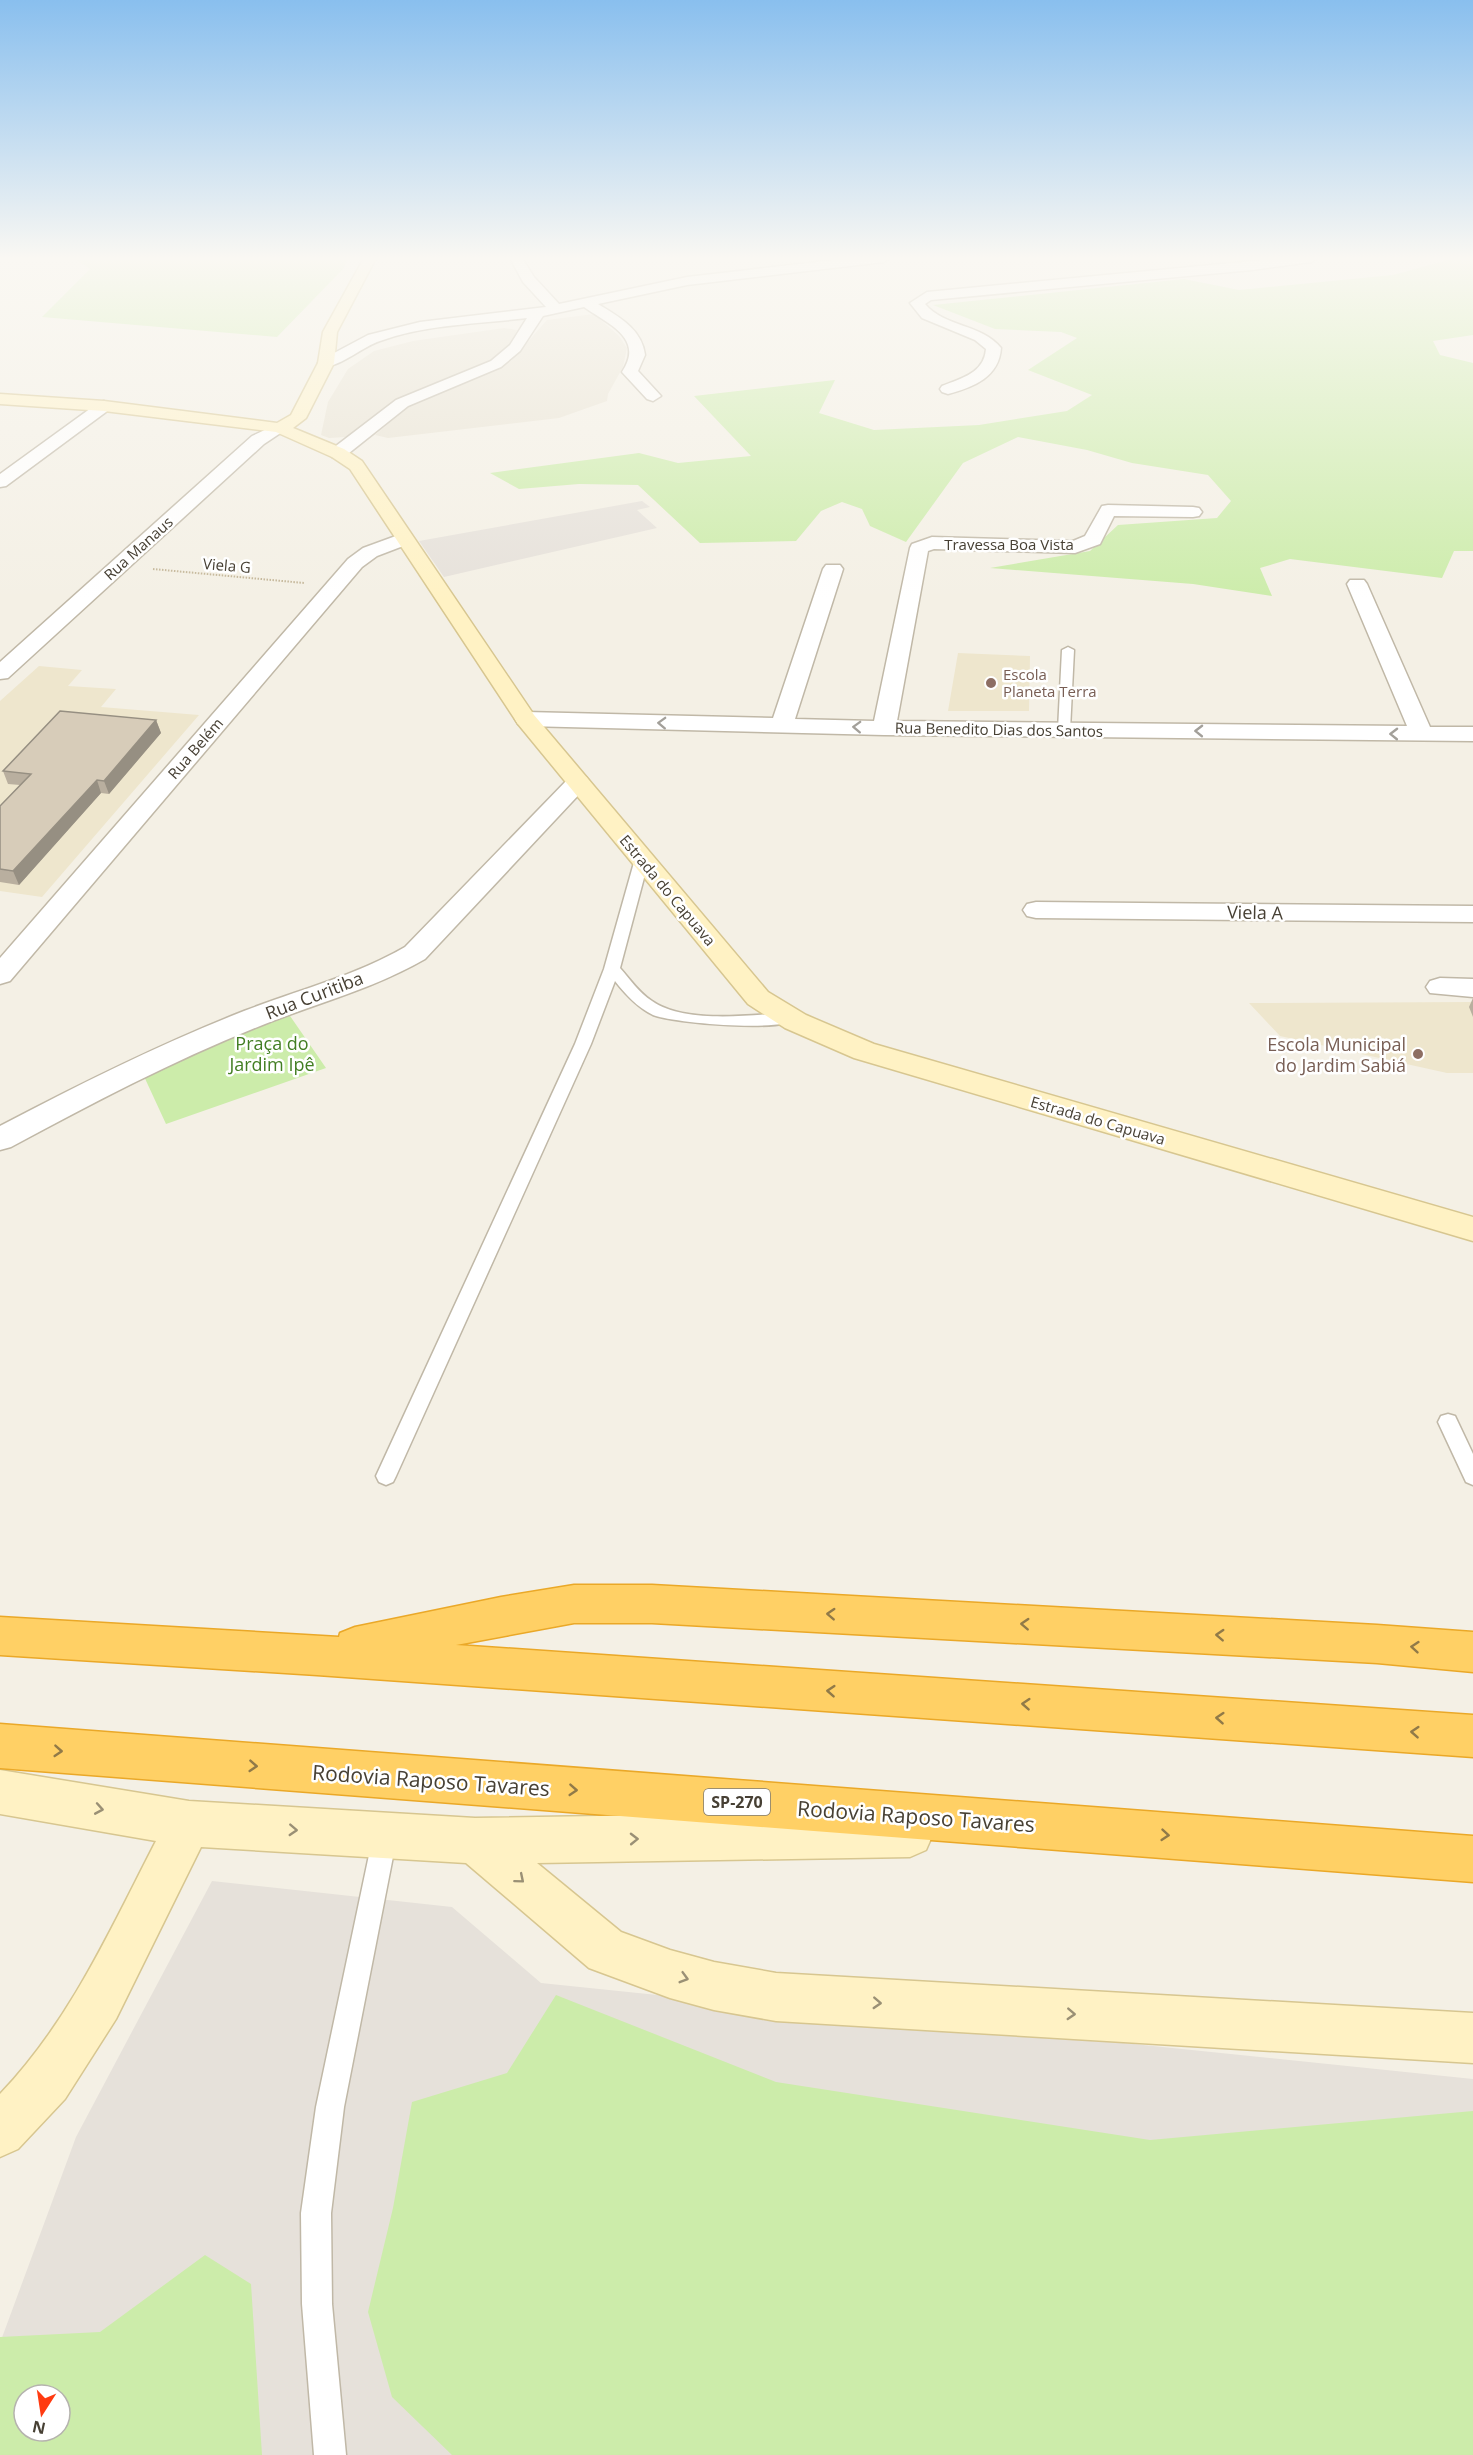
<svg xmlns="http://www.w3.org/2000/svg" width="1473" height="2455" font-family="'Open Sans',sans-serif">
<rect width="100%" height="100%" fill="#f4f0e5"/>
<path fill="#e8e2d2" d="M 594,314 L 619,336 L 627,348 L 623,367 L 608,394 L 607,401 L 559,418 L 388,438 L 375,435 L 409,406 L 511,361 L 547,320 Z
M 504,328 L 517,330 L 512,342 L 493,363 L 346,437 L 329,438 L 321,435 L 328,402 L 348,369 L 374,351 L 413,341 Z"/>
<path fill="#e6e1da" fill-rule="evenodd" d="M 642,501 L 650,507 L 637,510 L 657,528 L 444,577 L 419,541 Z
M 212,1881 L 452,1907 L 541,1983 L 1473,2079 L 1473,2455 L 0,2455 L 0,2343 L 76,2137 ZM 24,2395 L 60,2395 L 60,2431 L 24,2431 Z"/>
<path fill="#eee6cd" d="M 958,653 L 1030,656 L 1029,711 L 948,711 Z
M 39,666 L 82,670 L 68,686 L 116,689 L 101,707 L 199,715 L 42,897 L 0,891 L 0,701 Z
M 1473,1002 L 1473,1073 L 1447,1073 L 1280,1036 L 1249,1003 Z"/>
<path fill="#ccecaa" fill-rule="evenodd" d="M 74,258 L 347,258 L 344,268 L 277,337 L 42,317 L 90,269 Z
M 1455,258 L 1473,258 L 1473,335 L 1433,341 L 1440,355 L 1473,363 L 1473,551 L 1454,551 L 1442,578 L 1290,559 L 1260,568 L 1272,596 L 1193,584 L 990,568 L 1090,551 L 1118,525 L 1217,518 L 1231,501 L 1208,475 L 1132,463 L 1087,450 L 1018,437 L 963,463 L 906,542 L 870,526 L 862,509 L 842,502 L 821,511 L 796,541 L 700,543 L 638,485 L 579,484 L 519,489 L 490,473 L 639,453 L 678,463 L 751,456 L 694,396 L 835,380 L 819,413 L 874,430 L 979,425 L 1067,411 L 1092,395 L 1028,370 L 1077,338 L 1061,332 L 995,329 L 933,305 L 1184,279 L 1239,290 L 1393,275 Z
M 288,1013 L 326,1068 L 166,1124 L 142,1072 Z
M 556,1995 L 776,2082 L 1150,2140 L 1473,2111 L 1473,2455 L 452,2455 L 392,2397 L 368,2312 L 393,2208 L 412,2102 L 507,2073 Z
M 205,2255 L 251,2284 L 262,2455 L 0,2455 L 0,2337 L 100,2332 ZM 24,2395 L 60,2395 L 60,2431 L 24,2431 Z"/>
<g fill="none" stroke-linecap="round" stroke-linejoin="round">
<defs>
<path id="lane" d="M 1068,647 L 1074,650 L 1070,730 L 1064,734 L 1058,730 L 1062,650 Z
M 642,855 L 649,859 L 620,968 C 630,979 639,993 652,1001 C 685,1024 749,1015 788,1013 L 796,1018 C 785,1033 673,1023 653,1015 C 637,1007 626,995 615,981 L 591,1044 L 396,1476 L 393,1482 L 386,1485 L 379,1482 L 376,1476 L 575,1044 L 604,969 L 635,859 Z
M 1448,1414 L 1455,1416 L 1473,1454 L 1473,1485 L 1466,1482 L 1438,1422 L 1441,1416 Z
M 385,1824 L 394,1827 L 397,1836 L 344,2107 L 331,2213 L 332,2304 L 346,2455 L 314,2455 L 302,2304 L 301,2213 L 316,2107 L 373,1836 L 376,1827 Z"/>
<path id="street" d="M 510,258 L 522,258 L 534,277 L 559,304 L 687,277 L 852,258 L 890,258 L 884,262 L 687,285 L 598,304 C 619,317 642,329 645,355 L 638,371 L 661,396 L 653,401 L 647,399 L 622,372 C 645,338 608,324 584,307 L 543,316 L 520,351 L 501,367 L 408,406 L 344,457 L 332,457 L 330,453 L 332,449 L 396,400 L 491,361 L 510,345 L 527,318 C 479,324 426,324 380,341 C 363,346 337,370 321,366 L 318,363 L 321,360 L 368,335 L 420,322 L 546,307 L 523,282 Z
M 1284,258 L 1317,258 L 1311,262 L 1252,270 L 931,300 L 925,304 C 944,327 982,324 1001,348 C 999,377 974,387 948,394 L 942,392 L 940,389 L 942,386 C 962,378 984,373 986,349 L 975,340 L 922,318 L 910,303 L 927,292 Z
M 104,401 L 112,406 L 110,409 L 6,486 L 0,487 L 0,474 L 98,403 Z
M 280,423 L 288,428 L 264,444 L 8,678 L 0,679 L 0,662 L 252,436 Z
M 1108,505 L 1193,507 L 1199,508 L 1202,512 L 1199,516 L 1193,517 L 1114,516 L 1100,544 L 1075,553 L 934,549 L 928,551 L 897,721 L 1407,726 L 1347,584 L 1350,580 L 1364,580 L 1367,584 L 1430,727 L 1473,727 L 1473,741 L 884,735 L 526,726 L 518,724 L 515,719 L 518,714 L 526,712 L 773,718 L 823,569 L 826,565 L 840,565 L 843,569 L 795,719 L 874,721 L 910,548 L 912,544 L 932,537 L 1073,541 L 1085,536 L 1102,506 Z
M 404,533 L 411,535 L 413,539 L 411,543 L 377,556 L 362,567 L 10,981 L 0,984 L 0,958 L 348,559 L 363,548 Z
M 578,775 L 586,777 L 590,782 L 586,787 L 425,959 C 375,988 318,1003 265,1024 C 176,1059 95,1102 11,1147 L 0,1150 L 0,1126 C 80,1084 160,1044 244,1011 C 298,990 355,976 405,947 L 570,777 Z
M 1036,902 L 1473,906 L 1473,922 L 1036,918 L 1027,916 L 1023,910 L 1027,904 Z
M 1440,978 L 1473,979 L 1473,997 L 1430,993 L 1426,987 L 1430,981 Z"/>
<path id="secondary" d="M 364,258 L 376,258 L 337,332 L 334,363 L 306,418 L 293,428 L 344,449 L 362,461 L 534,715 L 768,992 L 806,1015 L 874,1044 L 1473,1217 L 1473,1241 L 854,1058 L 785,1028 L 748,1004 L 518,724 L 350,469 L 332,457 L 276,432 L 104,411 L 0,404 L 0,394 L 104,401 L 277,423 L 291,415 L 318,363 L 323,332 Z
M 0,1770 L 189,1801 L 475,1818 L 910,1811 L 926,1818 L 933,1834 L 926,1850 L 910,1857 L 537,1863 L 621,1932 L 670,1950 L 714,1962 L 776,1973 L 1473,2013 L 1473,2063 L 776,2021 L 714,2010 L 670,1998 L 589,1968 L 466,1863 L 201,1847 L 116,2019 L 65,2099 L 18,2149 L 0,2157 L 0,2094 C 70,2021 110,1930 156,1841 L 0,1814 Z"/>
<path id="highway" d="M 574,1585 L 652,1585 L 1377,1625 L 1473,1632 L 1473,1672 L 1377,1663 L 652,1623 L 574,1623 L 456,1645 L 1473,1715 L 1473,1757 L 317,1675 L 0,1655 L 0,1617 L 339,1637 L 340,1633 L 355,1627 L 501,1597 Z
M 0,1724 L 1473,1836 L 1473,1882 L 0,1768 Z"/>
</defs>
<use href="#lane" stroke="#c0b8a7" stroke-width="3"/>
<use href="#street" stroke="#c0b8a7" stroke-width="3"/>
<use href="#secondary" stroke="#d7c690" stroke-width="3"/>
<use href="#highway" stroke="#eaa828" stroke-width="3"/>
<path stroke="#c3b597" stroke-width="2" stroke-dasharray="1.5 1.5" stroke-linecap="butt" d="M 153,569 L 304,583"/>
<use href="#lane" fill="#fff" fill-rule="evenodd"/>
<use href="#street" fill="#fff" fill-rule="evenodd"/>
<use href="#secondary" fill="#fff2c4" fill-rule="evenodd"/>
<use href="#highway" fill="#ffd065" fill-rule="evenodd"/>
</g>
<path fill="#b9af9f" d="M 156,720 L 161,733 L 109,794 L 101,793 L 19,885 L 0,882 L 0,806 L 20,785 L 8,784 L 3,771 Z
M 1473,998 L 1473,1017 L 1469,1007 Z"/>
<path fill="#968f82" d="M 156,720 L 161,733 L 109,794 L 104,781 Z
M 97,780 L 101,793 L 19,885 L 13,871 Z"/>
<path fill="#d7ccb9" stroke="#968f82" stroke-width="1.5" d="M 60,711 L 156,720 L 104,781 L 97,780 L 13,871 L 0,869 L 0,806 L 31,774 L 3,771 Z"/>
<defs><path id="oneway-chevron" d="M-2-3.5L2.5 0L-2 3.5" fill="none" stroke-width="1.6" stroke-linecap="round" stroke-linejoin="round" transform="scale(1.5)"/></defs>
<g stroke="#a3a09a">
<use href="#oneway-chevron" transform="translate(662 723) rotate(-178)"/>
<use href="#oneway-chevron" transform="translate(857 727) rotate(-178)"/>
<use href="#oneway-chevron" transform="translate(1199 731) rotate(-179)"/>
<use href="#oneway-chevron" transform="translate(1394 734) rotate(-179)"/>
</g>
<g stroke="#917a48">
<use href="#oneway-chevron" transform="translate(831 1614) rotate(-177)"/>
<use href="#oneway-chevron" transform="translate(1025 1624) rotate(-177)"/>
<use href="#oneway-chevron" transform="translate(1220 1635) rotate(-177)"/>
<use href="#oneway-chevron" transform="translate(1415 1647) rotate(-175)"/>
<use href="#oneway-chevron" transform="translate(831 1691) rotate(-176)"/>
<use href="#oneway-chevron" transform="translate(1026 1704) rotate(-176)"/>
<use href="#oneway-chevron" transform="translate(1220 1718) rotate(-176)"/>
<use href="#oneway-chevron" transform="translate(1415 1732) rotate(-176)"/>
<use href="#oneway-chevron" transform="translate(58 1751) rotate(4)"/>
<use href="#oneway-chevron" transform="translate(253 1766) rotate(4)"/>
<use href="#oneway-chevron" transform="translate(573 1790) rotate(4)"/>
<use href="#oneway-chevron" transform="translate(1165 1835) rotate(5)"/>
</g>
<g stroke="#9a9075">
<use href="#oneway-chevron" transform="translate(99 1809) rotate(10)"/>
<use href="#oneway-chevron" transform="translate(293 1830) rotate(3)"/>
<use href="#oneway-chevron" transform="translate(634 1839) rotate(-1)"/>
<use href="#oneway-chevron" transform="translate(520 1879) rotate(40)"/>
<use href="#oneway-chevron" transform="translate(684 1978) rotate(16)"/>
<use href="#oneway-chevron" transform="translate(877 2003) rotate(3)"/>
<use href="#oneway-chevron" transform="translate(1071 2014) rotate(3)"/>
</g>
<linearGradient id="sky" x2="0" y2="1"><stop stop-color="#89bfee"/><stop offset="0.43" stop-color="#faf8f3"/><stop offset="1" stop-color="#faf8f3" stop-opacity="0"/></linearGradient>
<rect width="1473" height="601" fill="url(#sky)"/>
<g fill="#8d6e63" stroke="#fff" stroke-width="2">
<circle cx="991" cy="683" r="6"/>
<circle cx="1418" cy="1054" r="6"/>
</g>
<g text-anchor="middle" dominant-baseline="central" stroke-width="5" stroke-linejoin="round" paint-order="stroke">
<g font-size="15" fill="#474034" stroke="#fff">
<text x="1009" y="544">Travessa Boa Vista</text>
<text transform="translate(138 548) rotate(-42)">Rua Manaus</text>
<text transform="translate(227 565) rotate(5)">Viela G</text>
<text transform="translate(999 729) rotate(1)">Rua Benedito Dias dos Santos</text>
<text transform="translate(195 748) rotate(-49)">Rua Belém</text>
<text transform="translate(668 890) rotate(50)">Estrada do Capuava</text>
<text transform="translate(1098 1120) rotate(16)">Estrada do Capuava</text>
</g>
<g font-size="15" fill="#785e54" stroke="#fff" text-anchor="start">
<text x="1003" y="674">Escola<tspan x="1003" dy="17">Planeta Terra</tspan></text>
</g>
<rect fill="#fff" stroke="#7e7971" stroke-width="1.5" x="704" y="1789" width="66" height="26" rx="4.5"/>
<g font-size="16" font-weight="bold" fill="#474034">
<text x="737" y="1802">SP-270</text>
</g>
<g font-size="18" fill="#474034" stroke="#fff">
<text transform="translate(1255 912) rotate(1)">Viela A</text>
<text transform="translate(314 995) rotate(-21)">Rua Curitiba</text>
</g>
<g font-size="18" fill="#427e22" stroke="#fff">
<text x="272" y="1043">Praça do<tspan x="272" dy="21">Jardim Ipê</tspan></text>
</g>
<g font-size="18" fill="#785e54" stroke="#fff" text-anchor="end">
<text x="1406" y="1044">Escola Municipal<tspan x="1406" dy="21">do Jardim Sabiá</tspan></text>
</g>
<g font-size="21" fill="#474034" stroke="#fff">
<text transform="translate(431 1780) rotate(4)">Rodovia Raposo Tavares</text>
<text transform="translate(916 1816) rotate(4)">Rodovia Raposo Tavares</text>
</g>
</g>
<g transform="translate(42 2413) rotate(192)"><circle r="28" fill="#ffffff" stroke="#b5b3ae" stroke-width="1.5"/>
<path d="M0-4.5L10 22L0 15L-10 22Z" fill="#ff3b11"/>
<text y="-9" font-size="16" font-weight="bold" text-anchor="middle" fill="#474034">N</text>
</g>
</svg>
